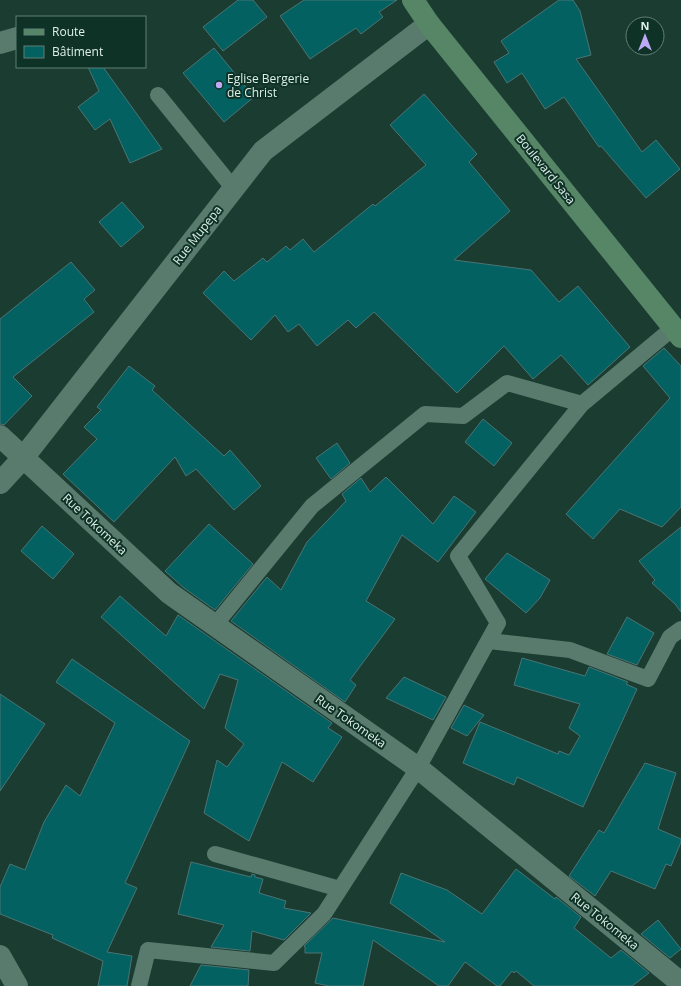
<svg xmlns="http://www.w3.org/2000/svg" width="681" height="986" font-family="'Open Sans',sans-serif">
<rect width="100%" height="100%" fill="#1a3c31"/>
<path fill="#036161" stroke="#4c7474" d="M 238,0 L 253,0 L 267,17 L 223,51 L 203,27 Z
M 304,0 L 397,0 L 379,12 L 383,17 L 361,34 L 356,28 L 310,59 L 280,16 Z
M 559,0 L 573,0 L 580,11 L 591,55 L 576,59 L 642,152 L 656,140 L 680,169 L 646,198 L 601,146 L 599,147 L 564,97 L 545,109 L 522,73 L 507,83 L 494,62 L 509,53 L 501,41 Z
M 214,48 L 254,97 L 224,122 L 183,73 Z
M 88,67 L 103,67 L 162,149 L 130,163 L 110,119 L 95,130 L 78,107 L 99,91 Z
M 424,94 L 477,154 L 469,162 L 510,211 L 454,260 L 531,270 L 559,302 L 578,286 L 630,347 L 588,385 L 561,355 L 533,379 L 504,346 L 457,393 L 374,312 L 356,328 L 348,320 L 317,346 L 299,324 L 288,332 L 275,315 L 251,340 L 203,293 L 224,271 L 234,281 L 263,258 L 267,262 L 286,246 L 290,250 L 303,239 L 314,252 L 373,204 L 375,206 L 426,165 L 390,125 Z
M 122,202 L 144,227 L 121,247 L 99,222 Z
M 71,262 L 95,290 L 84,299 L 94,312 L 13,377 L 32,396 L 4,425 L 0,424 L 0,319 Z
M 664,348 L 681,366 L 681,507 L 662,527 L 620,509 L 593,539 L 566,514 L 670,398 L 643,366 Z
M 129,366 L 155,386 L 152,390 L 224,456 L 230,450 L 261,486 L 234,510 L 196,469 L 186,476 L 175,457 L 114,522 L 63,474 L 97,439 L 84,427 L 101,410 L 97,407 Z
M 483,419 L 512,443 L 494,466 L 465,442 Z
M 337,443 L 350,463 L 331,479 L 316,458 Z
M 386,477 L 433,524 L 454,496 L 476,512 L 438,562 L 402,535 L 366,601 L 395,619 L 350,680 L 356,685 L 345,702 L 231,621 L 267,577 L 281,590 L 307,542 L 346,501 L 342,494 L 361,478 L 370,492 Z
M 209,524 L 253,564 L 215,610 L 184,588 L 165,571 Z
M 42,526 L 74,554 L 53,579 L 21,551 Z
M 681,527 L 681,612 L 675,604 L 652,583 L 655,580 L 639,561 Z
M 507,553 L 550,580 L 540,598 L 526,613 L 485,579 Z
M 120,596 L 166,636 L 178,615 L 332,723 L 328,728 L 342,737 L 313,782 L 282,762 L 249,841 L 204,813 L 217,760 L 227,767 L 244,744 L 225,728 L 238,680 L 220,674 L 204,709 L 101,617 Z
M 627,617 L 654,633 L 637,665 L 607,654 Z
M 522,658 L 585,676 L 589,667 L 628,682 L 626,684 L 637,689 L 583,807 L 517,777 L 514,785 L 463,763 L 480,722 L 558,754 L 559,751 L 569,755 L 580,736 L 569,728 L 580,704 L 514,685 Z
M 72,659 L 190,741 L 125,883 L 137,888 L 107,952 L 132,956 L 127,986 L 98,986 L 103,961 L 52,938 L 53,935 L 0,914 L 0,887 L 10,864 L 25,870 L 44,822 L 66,785 L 80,796 L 115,723 L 56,682 Z
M 404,677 L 446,697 L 433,720 L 386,698 Z
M 0,694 L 45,724 L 0,791 Z
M 464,705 L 484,715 L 467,736 L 451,728 Z
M 645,763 L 676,773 L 658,829 L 681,839 L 681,842 L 671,866 L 666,864 L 655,889 L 611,871 L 595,896 L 569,876 L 599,830 L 604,833 Z
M 191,862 L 251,877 L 252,874 L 255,875 L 255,877 L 263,879 L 259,893 L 286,901 L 284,908 L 311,913 L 284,940 L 252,931 L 250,951 L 211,947 L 224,925 L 178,914 Z
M 516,869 L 555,899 L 556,897 L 581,917 L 574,928 L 611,958 L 621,950 L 649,973 L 632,986 L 534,986 L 516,971 L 514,973 L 512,971 L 500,986 L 497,986 L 465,962 L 448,986 L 439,986 L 373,940 L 363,986 L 329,986 L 315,983 L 322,953 L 305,953 L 305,947 L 304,946 L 333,918 L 445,942 L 390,903 L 401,873 L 447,890 L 482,914 Z
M 658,920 L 681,949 L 670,958 L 641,934 Z
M 201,965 L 249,970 L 248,986 L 190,986 Z"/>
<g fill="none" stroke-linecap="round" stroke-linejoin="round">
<path stroke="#587b6e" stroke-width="16" d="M 158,95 L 234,189
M 215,625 L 312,506 L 425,414 L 463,416 L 507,383 L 582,404 L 673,328
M 489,641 L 570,650 L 648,679 L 670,637 L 681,629
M 215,854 L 340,889
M 139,986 L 148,950 L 274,963 L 324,914 L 418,768 L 498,623 L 458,556 L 582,404"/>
<path stroke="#587b6e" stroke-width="22" d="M 0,43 L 17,38
M 0,436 L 169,593 L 418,768 L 681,983
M 0,483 L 23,458 L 263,151 L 429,24
M 0,956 L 17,986"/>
<path stroke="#568666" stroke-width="22" d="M 413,0 L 429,24 L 681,337"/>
</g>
<circle fill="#bea9f5" stroke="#0f3227" stroke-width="1.5" cx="219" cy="85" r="4"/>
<g text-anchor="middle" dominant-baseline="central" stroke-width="4" stroke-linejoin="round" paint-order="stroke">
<g font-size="12" fill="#ddf0e8" stroke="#0f3227" text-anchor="start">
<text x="227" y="78">Eglise Bergerie<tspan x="227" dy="14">de Christ</tspan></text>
</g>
<g font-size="12" fill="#ddf0e8" stroke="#0f3227">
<text transform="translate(546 169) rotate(51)">Boulevard Sasa</text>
<text transform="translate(197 235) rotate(-52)">Rue Mupepa</text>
<text transform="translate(95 524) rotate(43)">Rue Tokomeka</text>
<text transform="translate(351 721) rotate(35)">Rue Tokomeka</text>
<text transform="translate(605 921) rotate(39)">Rue Tokomeka</text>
</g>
</g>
<rect x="16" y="16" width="130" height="52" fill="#0f3227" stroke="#617e74"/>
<rect x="24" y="29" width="20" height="6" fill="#568666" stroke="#617e74"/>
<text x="52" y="36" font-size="12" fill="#ddf0e8">Route</text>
<rect x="24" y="46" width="20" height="12" fill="#036161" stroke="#617e74"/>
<text x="52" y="56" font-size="12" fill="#ddf0e8">Bâtiment</text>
<g transform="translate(645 36)"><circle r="19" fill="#0f3227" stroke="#617e74"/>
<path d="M0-3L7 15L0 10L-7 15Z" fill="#bea9f5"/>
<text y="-6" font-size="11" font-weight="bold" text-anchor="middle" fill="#ddf0e8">N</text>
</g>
</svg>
